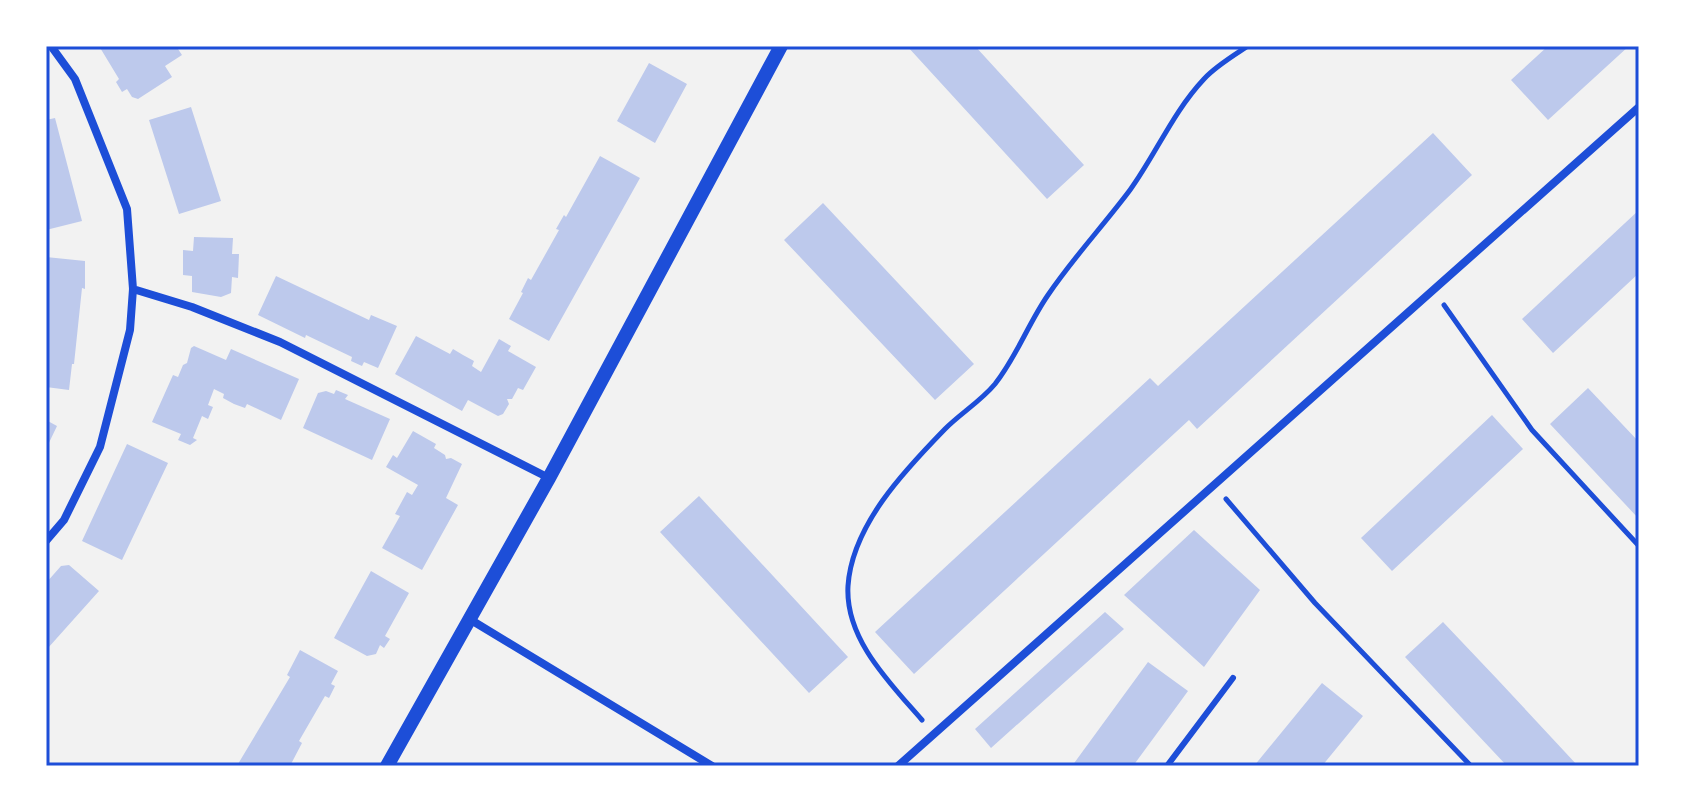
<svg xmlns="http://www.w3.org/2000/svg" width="1685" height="812" font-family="Karla,sans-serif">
<rect width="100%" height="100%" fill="#f2f2f2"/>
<path fill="#bdc9ec" d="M 99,46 L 176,46 L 182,55 L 165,66 L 172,77 L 138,99 L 132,97 L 127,89 L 122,92 L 116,82 L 119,79 Z
M 907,46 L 975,46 L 1084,165 L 1047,199 Z
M 1548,46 L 1629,46 L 1548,120 L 1511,80 Z
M 649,63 L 687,84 L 655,143 L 617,121 Z
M 191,107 L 221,201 L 179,214 L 149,120 Z
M 55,118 L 82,221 L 46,230 L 46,120 Z
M 1433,133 L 1472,175 L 1197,429 L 1189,420 L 914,674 L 875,632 L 1150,378 L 1158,386 Z
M 600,156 L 640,178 L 549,341 L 509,319 L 523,293 L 521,292 L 528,278 L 531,280 L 559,230 L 556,229 L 564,215 L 566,217 Z
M 823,203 L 974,364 L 935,400 L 784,240 Z
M 1639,210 L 1639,273 L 1553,353 L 1522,319 Z
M 194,237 L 233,238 L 232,254 L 239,254 L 238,278 L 232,277 L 231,293 L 221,297 L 192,292 L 192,276 L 183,275 L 183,250 L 193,251 Z
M 46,257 L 85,261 L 85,289 L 82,288 L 74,364 L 72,364 L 69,390 L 46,387 Z
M 276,276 L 369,320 L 371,315 L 397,326 L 378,368 L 364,362 L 362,366 L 351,361 L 352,357 L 306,335 L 305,338 L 258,315 Z
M 416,336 L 450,354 L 453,349 L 463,355 L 474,361 L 472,366 L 481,372 L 499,339 L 511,346 L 508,351 L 536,367 L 523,390 L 518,388 L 512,399 L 507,399 L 509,404 L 503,414 L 498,416 L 468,400 L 462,411 L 395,374 Z
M 194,346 L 226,360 L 231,349 L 299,379 L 281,420 L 247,404 L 245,408 L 234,404 L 223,398 L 224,394 L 214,389 L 208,405 L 213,407 L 208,419 L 202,416 L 193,438 L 197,440 L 190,445 L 178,440 L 181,434 L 152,422 L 173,375 L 178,377 L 183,365 L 187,363 L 191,348 Z
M 1588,388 L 1639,442 L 1639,519 L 1550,424 Z
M 336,390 L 348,395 L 345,399 L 390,419 L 372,460 L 303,428 L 318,393 L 326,391 L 334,394 Z
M 1492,415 L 1523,449 L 1392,571 L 1361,538 Z
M 46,420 L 57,426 L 46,449 Z
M 413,431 L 436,444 L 434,448 L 445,455 L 446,459 L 451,458 L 462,464 L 446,498 L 458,505 L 422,570 L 382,548 L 400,516 L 395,514 L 407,492 L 412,495 L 418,485 L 386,467 L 393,455 L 397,458 Z
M 127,444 L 168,463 L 122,560 L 82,541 Z
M 699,496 L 848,657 L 809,693 L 660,532 Z
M 1194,530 L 1260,590 L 1204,667 L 1124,595 Z
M 69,565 L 99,591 L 48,648 L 46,583 L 61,566 Z
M 371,571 L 409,593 L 385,636 L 390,639 L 384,648 L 380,645 L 376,654 L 367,656 L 334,638 Z
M 1105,612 L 1124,629 L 991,748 L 975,729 Z
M 1443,622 L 1498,680 L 1578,766 L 1507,766 L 1460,716 L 1405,657 Z
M 300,650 L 338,671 L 331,684 L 335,686 L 329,698 L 325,696 L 299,741 L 302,743 L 291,764 L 242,766 L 238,764 L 290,677 L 287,675 Z
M 1148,662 L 1188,691 L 1180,702 L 1133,766 L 1072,766 Z
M 1322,683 L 1363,716 L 1322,766 L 1254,766 Z"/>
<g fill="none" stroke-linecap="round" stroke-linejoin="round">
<path stroke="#1d4ed8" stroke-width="5" d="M 1444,305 L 1532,430 L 1639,546
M 1226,499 L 1315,603 L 1471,766
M 922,720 C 890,683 845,639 848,586 C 852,525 905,470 945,429 C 961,413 981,401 995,384 C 1017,356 1028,324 1048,295 C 1073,258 1103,226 1130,190 C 1156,154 1173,112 1204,79 C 1216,66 1233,56 1248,46"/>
<path stroke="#1d4ed8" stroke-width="6" d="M 1167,766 L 1233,678"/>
<path stroke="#1d4ed8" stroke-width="8" d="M 133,289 L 192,307 L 280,342 L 549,478
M 46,541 L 64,520 L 100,447 L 130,330 L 133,289 L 127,209 L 75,79 L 51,46
M 471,620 L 712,766
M 898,766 L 1639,107"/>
<path stroke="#1d4ed8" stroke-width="14" d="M 387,766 L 549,478 L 781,46"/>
</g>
<rect width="1685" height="812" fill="none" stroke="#ffffff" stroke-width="96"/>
<rect x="48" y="48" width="1589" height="716" fill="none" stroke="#1d4ed8" stroke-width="3"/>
</svg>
